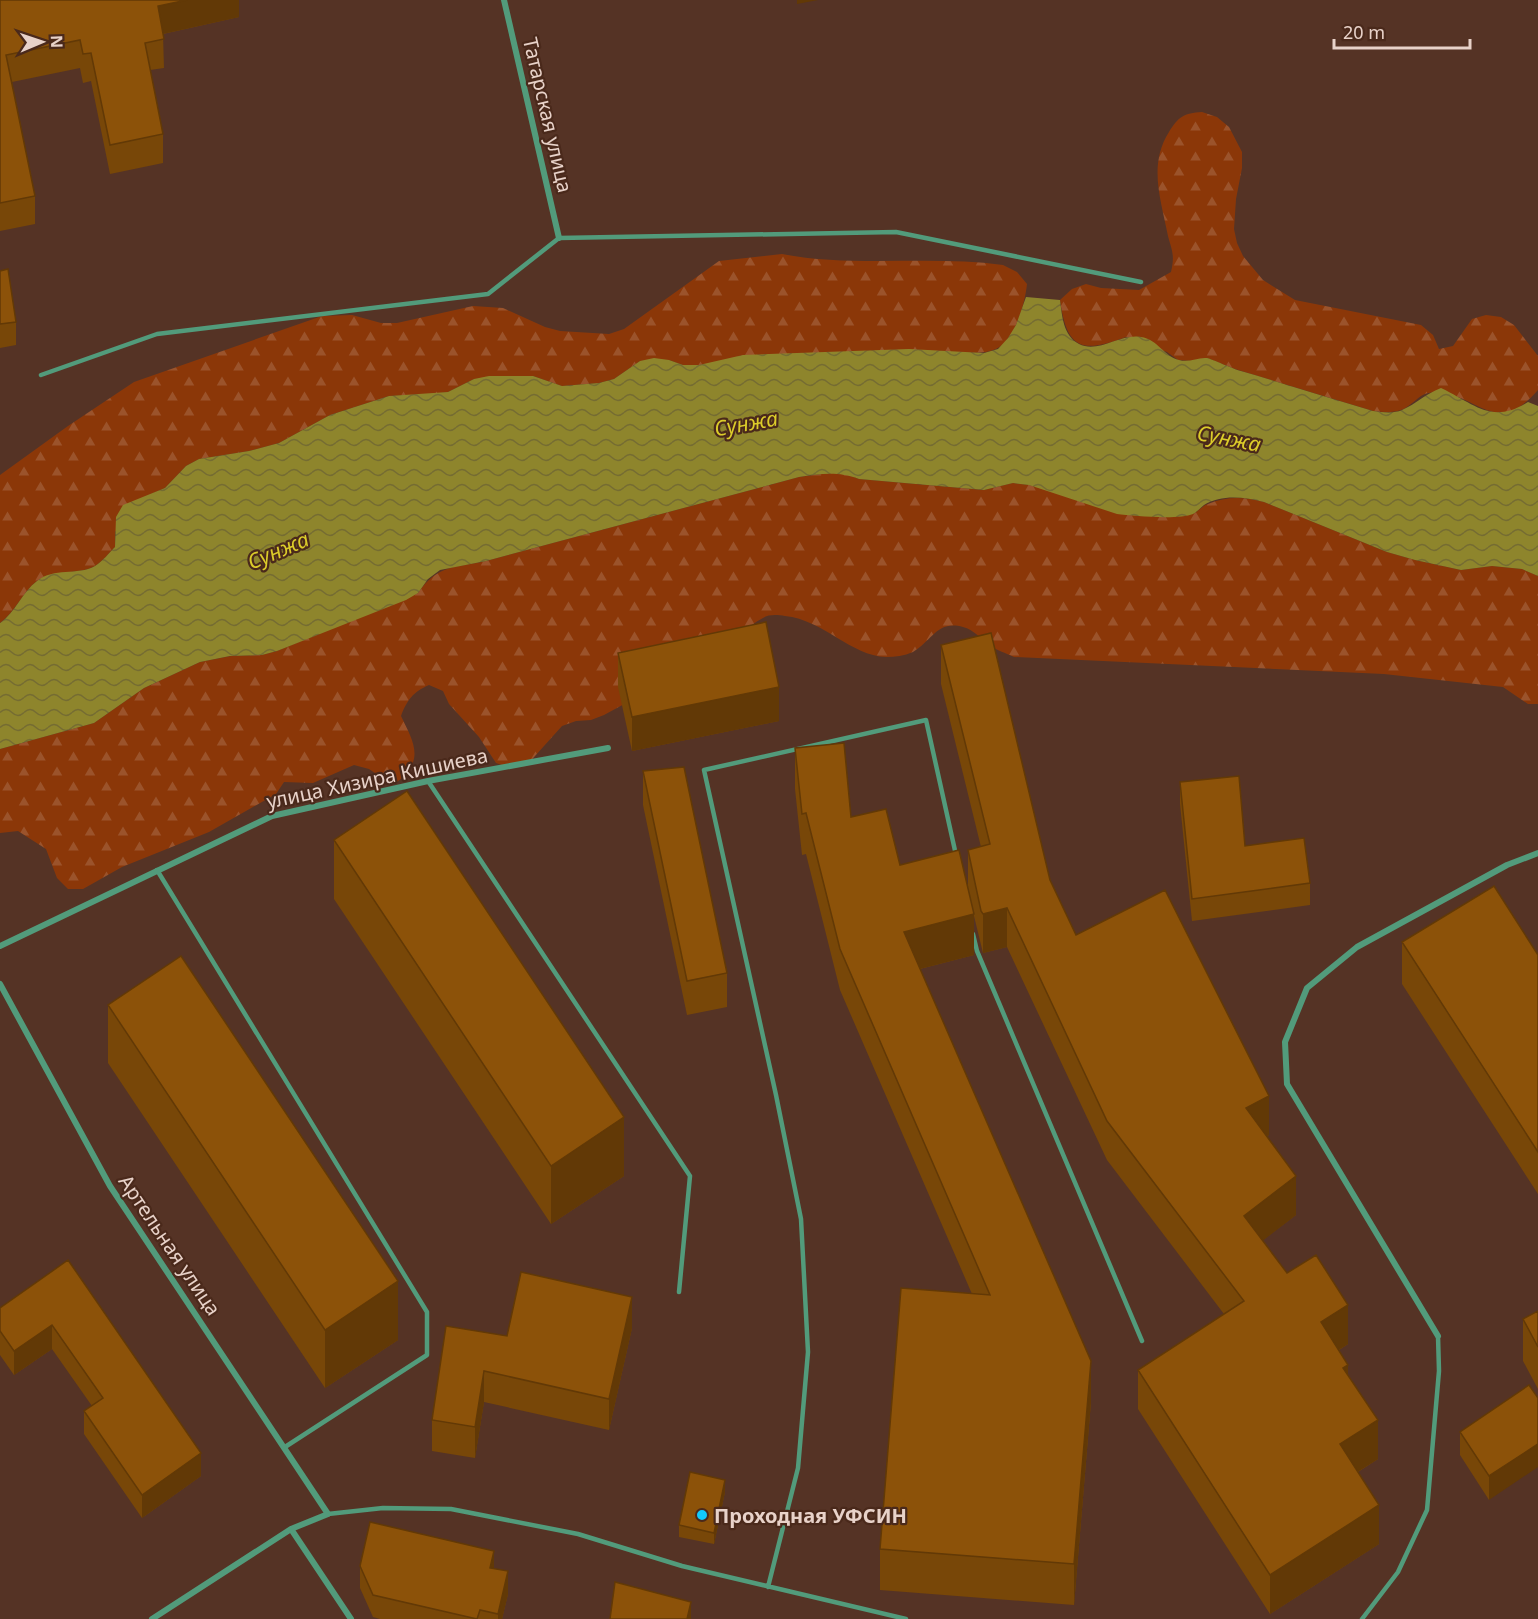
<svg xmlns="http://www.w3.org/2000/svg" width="1538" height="1619" font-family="'Noto Sans',sans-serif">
<defs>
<pattern id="forest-firs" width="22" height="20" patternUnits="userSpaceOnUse" patternTransform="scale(1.5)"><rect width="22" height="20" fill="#8b3708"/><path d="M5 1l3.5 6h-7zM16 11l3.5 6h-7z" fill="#9b532b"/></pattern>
<pattern id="water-waves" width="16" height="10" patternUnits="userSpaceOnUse" patternTransform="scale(1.5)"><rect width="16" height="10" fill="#8e852c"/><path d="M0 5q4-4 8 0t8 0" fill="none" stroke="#756c32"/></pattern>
</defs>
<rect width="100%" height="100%" fill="#553325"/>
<path fill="url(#forest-firs)" d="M 1202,112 L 1217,117 L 1229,127 L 1242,152 L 1242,168 L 1236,199 L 1234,229 L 1237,243 L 1243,256 L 1263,280 L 1295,300 L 1421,325 L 1433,335 L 1439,349 L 1453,346 L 1472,319 L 1486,315 L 1501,317 L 1514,325 L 1538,356 L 1538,390 C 1493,442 1475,387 1428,393 C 1418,395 1411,407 1401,410 C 1392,413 1382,412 1373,411 L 1235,369 L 1207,358 L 1193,361 L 1178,360 L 1167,352 L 1126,337 C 1081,354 1067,349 1060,300 L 1072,289 L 1086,284 L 1101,288 L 1139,290 L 1171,272 C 1175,255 1172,251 1168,236 C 1161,200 1148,165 1169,132 C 1178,117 1184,113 1202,112 Z
M 782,254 C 854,268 930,255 1003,265 L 1017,272 L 1027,284 C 1025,303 1015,341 996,349 C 983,355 967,352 954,352 L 699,365 L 683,365 L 669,360 L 640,361 L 614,379 L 599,383 L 562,386 L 533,376 L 474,379 L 448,392 L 433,394 L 389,396 L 330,415 L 279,443 L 249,451 L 199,459 L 186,466 L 165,488 L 151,494 L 115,532 L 115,547 C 109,553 103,561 95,566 C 79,575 54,569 37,581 C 25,589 15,612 0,623 L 0,475 L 68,426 L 134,382 L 322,316 L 352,315 L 381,323 L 397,323 L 473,306 L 503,308 L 545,327 L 560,331 L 609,334 L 624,329 L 719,261 Z
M 829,473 L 844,473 L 859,479 L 984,490 L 1013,483 L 1029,485 L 1178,516 C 1182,515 1188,515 1192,514 C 1198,512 1202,506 1208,504 C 1227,496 1244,497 1264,502 L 1387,552 L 1415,560 L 1461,570 L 1492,566 L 1522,569 L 1538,576 L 1538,704 L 1528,704 L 1503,687 L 1384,674 L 1014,657 C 1006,653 996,650 989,645 C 980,638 974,630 963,627 C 937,620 932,641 913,652 C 904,656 895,657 886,657 C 851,656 824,620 785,616 C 778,615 769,614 763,618 C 747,626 735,642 720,652 L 604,715 L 591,720 L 576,721 L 562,726 L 526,766 L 511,768 L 496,763 L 479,737 L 449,704 L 443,691 L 429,685 C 413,692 407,700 401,716 C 414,743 425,760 397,782 L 381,777 L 369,769 L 354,765 L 313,783 L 284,782 L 276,794 L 209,832 L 122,867 L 83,889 L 68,889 L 57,878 L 46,849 L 18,831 L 0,833 L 0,749 L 94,723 L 144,688 L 200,662 L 231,656 L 262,655 L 277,651 L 418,593 C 438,564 455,568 486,561 L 799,477 Z"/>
<path fill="url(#water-waves)" d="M 1026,297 L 1060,300 C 1062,315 1063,336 1079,344 C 1098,354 1121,333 1141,337 C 1157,339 1165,357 1179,360 C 1189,363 1198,357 1207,358 C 1212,359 1233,369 1241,371 C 1285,384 1329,398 1373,411 C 1382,412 1393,414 1402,410 C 1416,404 1425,394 1441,388 C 1475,404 1491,425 1528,402 L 1538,406 L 1538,576 L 1522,569 L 1492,566 L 1461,570 L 1415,560 L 1387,552 L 1264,502 C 1244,497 1222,494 1204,505 C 1200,508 1197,512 1193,514 C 1179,520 1133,516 1117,514 L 1029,485 L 1013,483 L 984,490 L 859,479 C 837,471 821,474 799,477 L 486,561 L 440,570 L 428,579 L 418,593 L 406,600 L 277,651 L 262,655 L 230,656 L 200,662 L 144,688 L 94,723 L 0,749 L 0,623 C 16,612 22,592 37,581 C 54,567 77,576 95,566 C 103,561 109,553 115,547 L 116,517 L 123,505 L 165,488 L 186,466 L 199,459 L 249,451 L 279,443 L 330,415 L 389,396 L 448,392 L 474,379 L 489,376 L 533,376 L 562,386 L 599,383 L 614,379 L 640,361 L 654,358 L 669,360 L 683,365 L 699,365 L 743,355 L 909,349 L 984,353 L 998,349 L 1008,338 L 1016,325 Z"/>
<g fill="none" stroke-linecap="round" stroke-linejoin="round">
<path stroke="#529b7b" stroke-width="4.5" d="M 41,375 L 157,334 L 488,294 L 559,238 L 896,232 L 1141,282
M 428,781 L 690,1176 L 679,1292
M 157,870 L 427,1312 L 427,1355 L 285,1447
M 973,934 L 977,951 L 1142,1341
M 328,1514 L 383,1508 L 451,1509 L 578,1534 L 682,1566 L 906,1619
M 768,1587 L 798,1468 L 808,1352 L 801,1219 L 776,1095 L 704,770 L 926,720 L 956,855
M 1362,1619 L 1398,1572 L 1427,1510 L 1439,1371 L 1438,1336"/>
<path stroke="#529b7b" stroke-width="6" d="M 504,0 L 559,238
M 0,946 L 272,816 L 428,781 L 608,748
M 0,984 L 110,1186 L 328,1514 L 291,1529 L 152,1619
M 1438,1336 L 1287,1084 L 1285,1042 L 1307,988 L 1357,947 L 1507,865 L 1538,853
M 291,1529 L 351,1619"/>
</g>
<path fill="#784708" d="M 0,0 L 239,0 L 239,17 L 163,34 L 164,68 L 150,70 L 163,134 L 163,163 L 110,174 L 91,81 L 83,83 L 80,68 L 12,82 L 35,196 L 35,224 L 0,231 Z
M 0,271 L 16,322 L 16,345 L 0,348 Z
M 941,645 L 1076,935 L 1269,1135 L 1267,1136 L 1296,1215 L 1263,1240 L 1287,1273 L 1348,1344 L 1339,1350 L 1378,1459 L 1358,1472 L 1379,1544 L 1270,1614 L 1138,1409 L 1138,1370 L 1224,1314 L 1107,1160 L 1007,947 L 983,953 L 974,916 L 974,955 L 920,969 L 1091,1402 L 1074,1605 L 880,1590 L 880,1549 L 972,1294 L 840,990 L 806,854 L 802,855 L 795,789 L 795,748 L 851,817 L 900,865 L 968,888 L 968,850 L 981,847 L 941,684 Z
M 618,653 L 779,721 L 632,751 L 618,687 Z
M 643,771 L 727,973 L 727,1007 L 687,1015 L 643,805 Z
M 1180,782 L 1245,846 L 1310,883 L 1310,905 L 1192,921 L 1180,804 Z
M 334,840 L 624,1176 L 551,1224 L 334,899 Z
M 1402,942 L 1538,955 L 1538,1194 L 1402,984 Z
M 108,1005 L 398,1340 L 325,1388 L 108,1063 Z
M 68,1260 L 201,1476 L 142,1518 L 84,1434 L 84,1411 L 92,1406 L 52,1349 L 14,1375 L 0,1355 L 0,1308 Z
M 1538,1311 L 1538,1389 L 1523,1361 L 1523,1319 Z
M 632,1328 L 609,1430 L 484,1402 L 475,1458 L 432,1451 L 432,1420 L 507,1336 Z
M 1529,1385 L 1489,1500 L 1460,1455 L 1460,1432 Z
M 725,1492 L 714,1544 L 679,1537 L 679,1525 Z
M 360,1566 L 494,1568 L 508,1594 L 502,1619 L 380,1619 L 373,1617 L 360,1588 Z"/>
<path fill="#623906" d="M 187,0 L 239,0 L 239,17 L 158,35 L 158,6 Z
M 797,0 L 818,0 L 797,4 Z
M 779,687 L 779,721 L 632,751 L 632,717 Z
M 1007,908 L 1007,947 L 983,953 L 983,914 Z
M 974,914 L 974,955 L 904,973 L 904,932 Z
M 1269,1096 L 1269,1135 L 1246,1147 L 1246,1108 Z
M 624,1117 L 624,1176 L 551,1224 L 551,1166 Z
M 1296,1176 L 1296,1215 L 1244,1255 L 1244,1216 Z
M 398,1281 L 398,1340 L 325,1388 L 325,1330 Z
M 632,1297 L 632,1328 L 609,1430 L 609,1399 Z
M 1348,1305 L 1348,1344 L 1321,1361 L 1321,1322 Z
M 52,1325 L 52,1349 L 14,1375 L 14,1351 Z
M 1091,1361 L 1091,1402 L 1074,1605 L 1074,1564 Z
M 1348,1365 L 1348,1404 L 1343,1368 Z
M 484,1371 L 484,1402 L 475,1458 L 475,1427 Z
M 1378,1420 L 1378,1459 L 1340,1483 L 1340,1444 Z
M 1538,1444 L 1538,1467 L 1489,1500 L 1489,1476 Z
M 201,1453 L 201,1476 L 142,1518 L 142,1495 Z
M 725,1480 L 725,1492 L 714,1544 L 714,1533 Z
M 1379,1505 L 1379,1544 L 1270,1614 L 1270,1575 Z
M 494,1551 L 494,1573 L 490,1568 Z
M 508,1571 L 508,1594 L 502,1619 L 498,1619 L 498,1614 Z
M 691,1602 L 691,1619 L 687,1619 Z"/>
<path fill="#8c5209" stroke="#623906" stroke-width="1.5" d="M 0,0 L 187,0 L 158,6 L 164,39 L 145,43 L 163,134 L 110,145 L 91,53 L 83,54 L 80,40 L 6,55 L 35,196 L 0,203 Z
M 8,269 L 16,322 L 0,324 L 0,271 Z
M 766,622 L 779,687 L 632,717 L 618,653 Z
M 991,633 L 1050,880 L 1076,935 L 1165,890 L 1269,1096 L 1246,1108 L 1296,1176 L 1244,1216 L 1287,1273 L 1316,1255 L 1348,1305 L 1321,1322 L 1348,1365 L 1343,1368 L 1378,1420 L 1340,1444 L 1379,1505 L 1270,1575 L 1138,1370 L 1244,1301 L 1107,1121 L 1007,908 L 983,914 L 981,911 L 968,850 L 990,844 L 941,645 Z
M 844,743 L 851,817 L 886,809 L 900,865 L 959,850 L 974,914 L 904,932 L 1091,1361 L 1074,1564 L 880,1549 L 901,1288 L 990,1295 L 840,949 L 806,813 L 802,814 L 795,748 Z
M 684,767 L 727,973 L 687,981 L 643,771 Z
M 1239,776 L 1245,846 L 1304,838 L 1310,883 L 1192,899 L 1180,782 Z
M 407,791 L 624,1117 L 551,1166 L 334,840 Z
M 1494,886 L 1538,955 L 1538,1152 L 1402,942 Z
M 181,956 L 398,1281 L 325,1330 L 108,1005 Z
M 68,1260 L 201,1453 L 142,1495 L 84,1411 L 103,1398 L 52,1325 L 14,1351 L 0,1331 L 0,1308 Z
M 521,1272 L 632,1297 L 609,1399 L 484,1371 L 475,1427 L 432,1420 L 446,1326 L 507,1336 Z
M 1538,1311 L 1538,1347 L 1523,1319 Z
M 1529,1385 L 1538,1398 L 1538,1444 L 1489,1476 L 1460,1432 Z
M 690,1472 L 725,1480 L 714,1533 L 679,1525 Z
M 370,1522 L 494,1551 L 490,1568 L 508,1571 L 498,1614 L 480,1610 L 477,1619 L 373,1595 L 360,1566 Z
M 615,1582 L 691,1602 L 687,1619 L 610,1619 Z"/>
<circle fill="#12cafb" stroke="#4a291b" stroke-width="2" cx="702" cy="1515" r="6"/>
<g text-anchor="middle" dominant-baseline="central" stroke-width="4.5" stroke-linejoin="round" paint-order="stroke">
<g font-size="20" fill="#e8d2c9" stroke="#4a291b">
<text transform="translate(548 115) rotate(77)">Татарская улица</text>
<text transform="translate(377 778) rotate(-12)">улица Хизира Кишиева</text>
<text transform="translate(170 1245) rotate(56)">Артельная улица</text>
</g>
<g font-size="20" font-weight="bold" fill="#e8d2c9" stroke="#4a291b" text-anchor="start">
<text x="714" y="1515">Проходная УФСИН</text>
</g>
<g font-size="21" font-style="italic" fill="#dccc2a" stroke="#4a291b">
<text transform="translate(746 423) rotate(-10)">Сунжа</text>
<text transform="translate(1229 438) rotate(11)">Сунжа</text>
<text transform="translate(278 550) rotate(-23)">Сунжа</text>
</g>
</g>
<g transform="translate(42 42) rotate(88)" stroke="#4a291b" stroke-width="4.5" paint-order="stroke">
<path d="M0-4.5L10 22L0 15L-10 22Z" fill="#e8d2c9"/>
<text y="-9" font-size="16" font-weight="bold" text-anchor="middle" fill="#e8d2c9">N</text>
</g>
<path d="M1334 39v9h136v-9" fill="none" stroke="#e8d2c9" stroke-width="3"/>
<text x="1343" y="39" font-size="18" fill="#e8d2c9" stroke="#4a291b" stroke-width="4.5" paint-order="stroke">20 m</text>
</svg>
